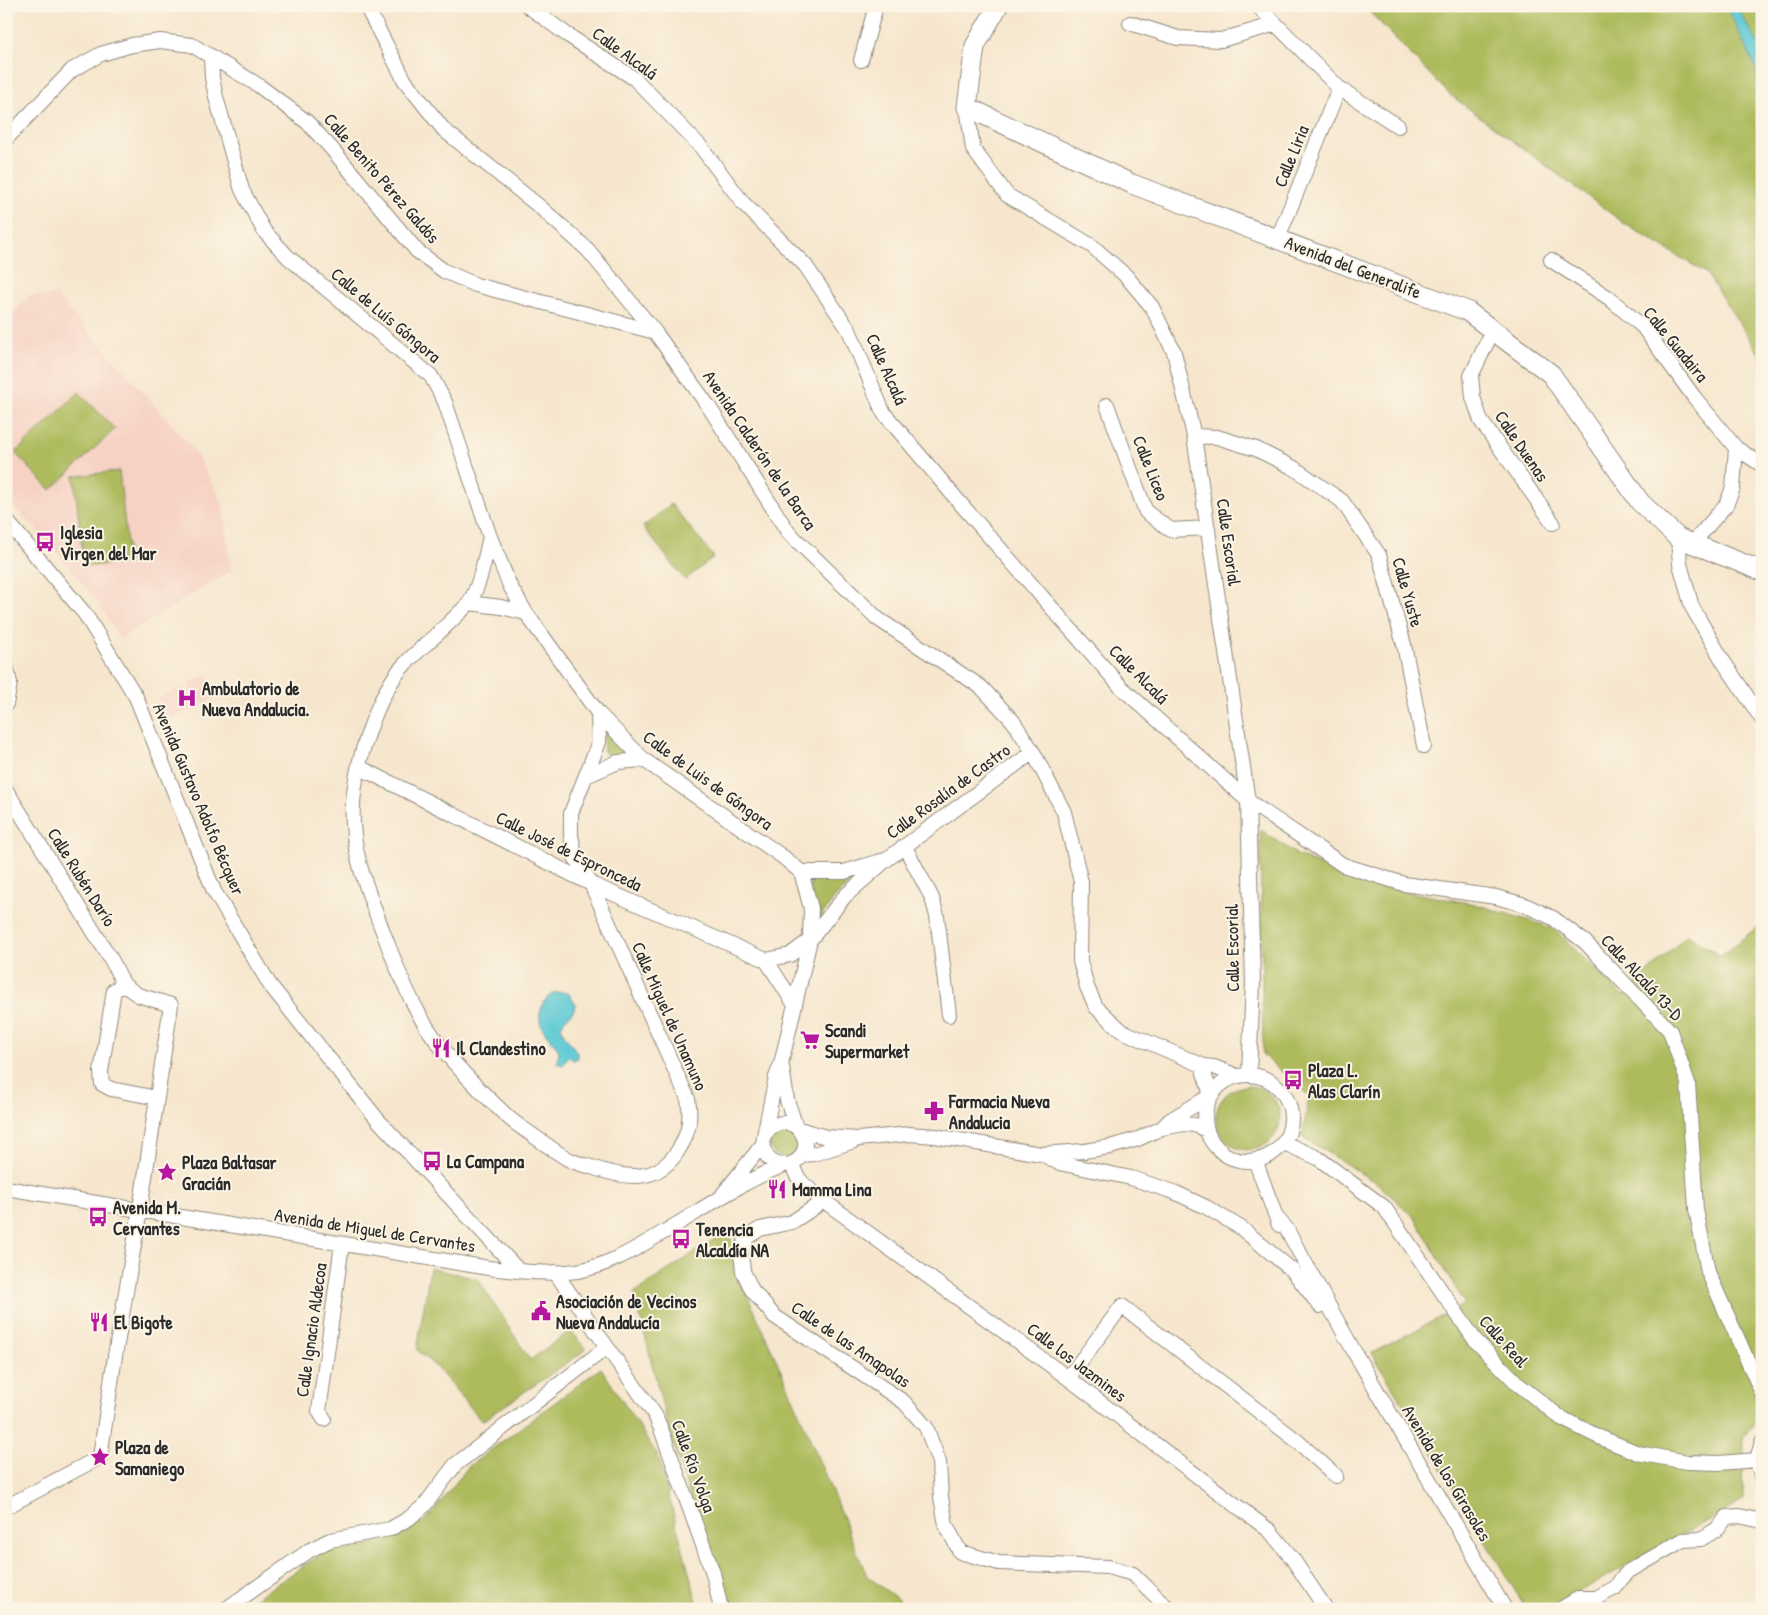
<svg xmlns="http://www.w3.org/2000/svg" width="1768" height="1615" font-family="'Patrick Hand',sans-serif">
<rect width="100%" height="100%" fill="#fcf5e5"/>
<filter id="ink" filterUnits="userSpaceOnUse"><feTurbulence type="fractalNoise" baseFrequency=".02" numOctaves="2"/><feDisplacementMap in="SourceGraphic" scale="10" xChannelSelector="R" yChannelSelector="G"/><feConvolveMatrix kernelMatrix="1 2 1 2 8 2 1 2 1" color-interpolation-filters="sRGB"/></filter>
<filter id="wash" filterUnits="userSpaceOnUse"><feTurbulence type="fractalNoise" baseFrequency=".0096" numOctaves="4" result="noise"/><feDisplacementMap in="SourceGraphic" scale="20" xChannelSelector="R" yChannelSelector="G"/><feGaussianBlur stdDeviation="1.12" result="paint"/><feColorMatrix in="noise" values="0 0 0 0 0 0 0 0 0 0 0 0 0 0 0 0 0 1.4 0 .05"/><feComposite in="paint" operator="in"/></filter>
<g filter="url(#wash)">
<rect width="100%" height="100%" fill="#f6e6cd"/>
<path fill="#f6d2c4" d="M 55,294 L 151,401 L 193,449 L 223,504 L 231,571 L 120,639 L 96,600 L 59,555 L 31,523 L 6,501 L 6,322 L 29,296 Z
M 206,675 L 217,697 L 168,720 L 158,698 L 183,687 L 187,696 L 191,694 L 187,684 Z"/>
<path fill="#adbb5d" stroke="#6c7344" d="M 1364,6 L 1762,6 L 1762,358 L 1706,273 L 1625,224 L 1449,94 Z
M 79,392 L 115,429 L 51,490 L 15,453 Z
M 119,471 L 129,562 L 84,567 L 74,476 Z
M 671,504 L 714,557 L 685,580 L 643,527 Z
M 603,727 L 629,756 L 609,756 L 604,752 Z
M 1260,829 L 1299,856 L 1370,885 L 1475,904 L 1553,928 L 1623,996 L 1687,935 L 1721,956 L 1762,923 L 1762,1413 L 1744,1438 L 1743,1501 L 1548,1609 L 1526,1609 L 1372,1353 L 1465,1304 L 1415,1218 L 1378,1184 L 1302,1137 L 1309,1096 L 1263,1055 Z
M 859,875 L 835,897 L 816,924 L 810,882 L 817,877 L 842,878 Z
M1216 1118a32 32 0 1 1 64 0a32 32 0 1 1-64 0Z
M770 1144a14 14 0 1 1 28 0a14 14 0 1 1-28 0Z
M 728,1230 L 749,1299 L 788,1386 L 867,1576 L 911,1609 L 725,1609 L 667,1423 L 634,1293 Z
M 430,1268 L 478,1279 L 530,1360 L 571,1330 L 586,1350 L 482,1421 L 438,1369 L 417,1350 Z
M 601,1368 L 658,1456 L 699,1609 L 240,1609 L 324,1552 L 364,1545 L 403,1535 L 429,1517 L 468,1467 Z"/>
<path fill="#5cc9d4" stroke="#447a80" d="M 1726,6 L 1736,6 L 1762,50 L 1762,103 L 1755,65 Z
M 554,993 L 563,992 L 569,994 L 575,1004 C 575,1015 563,1017 561,1028 C 564,1039 577,1047 578,1058 L 573,1060 L 570,1057 L 567,1058 L 563,1065 L 557,1063 L 559,1051 C 555,1043 549,1038 544,1031 C 535,1018 541,1000 554,993 Z"/>
</g>
<g filter="url(#ink)">
<g fill="none" stroke-linecap="round" stroke-linejoin="round">
<defs>
<path id="street" d="M 366,6 L 405,81 L 444,130 L 540,207 L 588,250 L 655,332 L 709,407 L 788,532 L 878,619 L 981,687 L 1013,721 L 1033,752 L 1064,812 L 1081,882 L 1080,961 L 1087,987 L 1096,1007 L 1122,1031 L 1204,1066 L 1214,1067 L 1237,1076
M 528,6 L 566,34 L 635,79 L 701,147 L 743,203 L 805,265 L 849,330 L 883,412 L 960,503 L 1121,687 L 1248,801 L 1343,865 L 1404,884 L 1496,897 L 1525,905 L 1553,918 L 1585,942 L 1670,1031 L 1688,1083 L 1696,1209 L 1708,1272 L 1762,1393
M 1258,6 L 1339,88 L 1398,126
M 1130,23 L 1178,38 L 1221,40 L 1276,24
M 211,56 L 212,78 L 216,97 L 242,190 L 264,231 L 288,257 L 431,376 L 445,402 L 490,537 L 510,586 L 526,613 L 598,713 L 644,760 L 783,857 L 801,872
M 861,60 L 876,6
M 967,107 L 973,149 L 1007,195 L 1092,246 L 1126,276 L 1152,307 L 1174,352 L 1194,436 L 1248,801 L 1253,983 L 1249,1074
M 6,139 L 72,70 L 101,54 L 132,45 L 160,41 L 192,45 L 258,85 L 307,122 L 331,148 L 417,251 L 444,271 L 476,285 L 655,332
M 1278,238 L 1339,88
M 1551,260 L 1609,298 L 1643,327 L 1694,397 L 1736,448 L 1762,465
M 1493,330 L 1471,376 L 1473,397 L 1481,421 L 1553,523
M 1107,405 L 1146,512 L 1171,530 L 1208,528
M 1194,436 L 1217,437 L 1256,449 L 1294,468 L 1342,501 L 1379,555 L 1404,645 L 1424,746
M 6,520 L 85,614 L 136,697 L 214,891 L 270,985 L 378,1120 L 519,1271
M 490,537 C 485,557 480,586 469,603 C 465,608 460,612 456,616 C 440,633 421,647 405,664 C 377,693 355,765 353,804 C 350,849 367,889 382,929 C 393,958 404,987 419,1014 C 439,1051 478,1089 509,1118 C 517,1125 527,1131 535,1137 C 546,1144 558,1154 570,1160 C 576,1163 584,1165 591,1167 C 621,1177 653,1185 675,1155 C 688,1137 692,1121 688,1099 L 591,884 L 575,857 L 571,835 L 571,813 L 599,742 L 598,713
M 1678,538 L 1680,564 L 1692,607 L 1723,661 L 1762,719
M 1692,544 L 1726,505 L 1733,488 L 1736,448
M 469,603 L 501,607 L 526,613
M 6,666 L 10,683 L 6,704
M 359,767 L 591,884 L 766,960
M 586,776 L 618,762 L 644,760
M 6,790 L 112,961 L 124,985 L 138,995 L 171,1005 L 140,1210 L 115,1356 L 100,1457 L 6,1507
M 905,847 L 932,898 L 937,916 L 949,1015
M 801,872 L 844,872 L 881,861
M 766,960 L 790,955 L 810,940 L 845,896 L 886,860 L 1033,752
M 766,960 L 795,1005
M 124,985 L 114,990 L 101,1072 L 102,1084 L 111,1089 L 157,1098
M 1204,1066 L 1204,1073 L 1211,1095
M 782,1067 L 787,1100 L 796,1127
M1205 1118a43 43 0 1 1 86 0a43 43 0 1 1-86 0Z
M763 1144a21 21 0 1 1 42 0a21 21 0 1 1-42 0Z
M 1164,1126 L 1170,1120 L 1210,1096
M 799,1129 L 826,1137 L 858,1139 L 909,1134 L 935,1136 L 1041,1154 L 1084,1151 L 1110,1147 L 1138,1139 L 1162,1128 L 1184,1124 L 1195,1125 L 1207,1130
M 764,1136 L 776,1077 L 781,1064 L 810,940 L 811,908 L 801,872
M 1284,1143 L 1318,1158 L 1384,1207 L 1475,1340 L 1518,1384 L 1561,1418 L 1599,1437 L 1638,1453 L 1687,1462 L 1719,1463 L 1757,1460
M 1042,1154 L 1059,1163 L 1131,1178 L 1174,1192 L 1206,1207 L 1241,1228 L 1293,1271 L 1320,1306
M 802,1155 L 814,1154 L 854,1141
M 1255,1160 L 1279,1225
M 792,1163 C 796,1182 810,1189 824,1201 L 1068,1378 L 1270,1531 L 1292,1558 L 1326,1609
M 6,1188 L 489,1268 C 518,1271 548,1275 577,1271 C 607,1266 632,1251 657,1236 C 699,1212 739,1183 784,1165
M 723,1194 L 763,1144
M 824,1201 L 792,1222 L 760,1229 L 747,1237 L 741,1253 L 743,1271 L 752,1290 L 774,1316 L 904,1402 L 926,1427 L 939,1462 L 941,1497 L 946,1525 L 960,1552 L 999,1563 L 1108,1567 L 1133,1574 L 1169,1609
M 1277,1218 L 1286,1228 L 1356,1355 L 1505,1609
M 607,1347 L 655,1415 L 661,1429 L 713,1573 L 721,1609
M 1068,1378 L 1122,1306 L 1296,1440 L 1336,1476
M 324,1419 L 319,1411 L 342,1244
M 1762,1442 L 1757,1460 L 1762,1479
M 226,1609 L 310,1550 L 330,1540 L 390,1529 L 408,1519 L 424,1506 L 455,1465 L 607,1347 L 555,1272
M 1561,1609 L 1579,1598 L 1596,1598 L 1615,1588 L 1622,1578 L 1629,1571 L 1683,1540 L 1701,1539 L 1717,1529 L 1727,1517 L 1739,1516 L 1762,1521"/>
<path id="secondary" d="M 998,6 L 975,46 L 967,107 L 1132,184 L 1467,311 L 1551,374 L 1640,502 L 1678,538 L 1762,571"/>
</defs>
<use href="#street" stroke="#90887c" stroke-width="16"/>
<use href="#secondary" stroke="#90887c" stroke-width="21"/>
<use href="#street" stroke="#fff" stroke-width="14"/>
<use href="#secondary" stroke="#fff" stroke-width="19"/>
</g>
</g>
<defs>
<symbol id="bus-bare" viewBox="-9 -9 18 18"><path d="M-5-6H5V4H4V6H2V4H-2V6H-4V4H-5ZM-3.5-4V0h7V-4ZM-3.5 1.2v1.5H-2V1.2ZM2 1.2v1.5H3.5V1.2Z" fill="#b5179e" stroke="#fcf5e5" stroke-width="2.5" paint-order="stroke"/></symbol>
<symbol id="hospital-bare" viewBox="-9 -9 18 18"><path d="M-5-5h3v3.5h4V-5h3V5h-3V1.5h-4V5h-3Z" fill="#b5179e" stroke="#fcf5e5" stroke-width="2.5" paint-order="stroke"/></symbol>
<symbol id="supermarket-bare" viewBox="-9 -9 18 18"><path d="M-6-5.5h2.5l.6 2H6L4.5 2H-2.5L-4.4-4H-6ZM-1.5 3.2a1.3 1.3 0 1 0 .1 0ZM3 3.2a1.3 1.3 0 1 0 .1 0Z" fill="#b5179e" stroke="#fcf5e5" stroke-width="2.5" paint-order="stroke"/></symbol>
<symbol id="restaurant-bare" viewBox="-9 -9 18 18"><path d="M-5-6h1v4h1v-4h1v4h1v-4h1v5L-1.5 .5V6h-2V.5L-5-1ZM5-6V6H3V1.5H1.5Q1.5-4 5-6Z" fill="#b5179e" stroke="#fcf5e5" stroke-width="2.5" paint-order="stroke"/></symbol>
<symbol id="pharmacy-bare" viewBox="-9 -9 18 18"><path d="M-2-6h4v4h4v4h-4v4h-4v-4h-4v-4h4Z" fill="#b5179e" stroke="#fcf5e5" stroke-width="2.5" paint-order="stroke"/></symbol>
<symbol id="sight-bare" viewBox="-9 -9 18 18"><path d="M0-6L1.8-2.2L6-1.7L2.9 1.2L3.7 5.4L0 3.3L-3.7 5.4L-2.9 1.2L-6-1.7L-1.8-2.2Z" fill="#b5179e" stroke="#fcf5e5" stroke-width="2.5" paint-order="stroke"/></symbol>
<symbol id="civic-bare" viewBox="-9 -9 18 18"><path d="M-.6-6.5H3V-4.5H.6V-3L4-1V1h2V6H-6V1h2V-1L-.6-3ZM-1.2 2.5V6h2.4V2.5Z" fill="#b5179e" stroke="#fcf5e5" stroke-width="2.5" paint-order="stroke"/></symbol>
</defs>
<g fill-rule="evenodd">
<use href="#bus-bare" x="31" y="528" width="28" height="28"/>
<use href="#hospital-bare" x="173" y="684" width="28" height="28"/>
<use href="#supermarket-bare" x="796" y="1026" width="28" height="28"/>
<use href="#restaurant-bare" x="427" y="1034" width="28" height="28"/>
<use href="#bus-bare" x="1279" y="1066" width="28" height="28"/>
<use href="#pharmacy-bare" x="920" y="1097" width="28" height="28"/>
<use href="#bus-bare" x="418" y="1147" width="28" height="28"/>
<use href="#sight-bare" x="153" y="1158" width="28" height="28"/>
<use href="#restaurant-bare" x="763" y="1175" width="28" height="28"/>
<use href="#bus-bare" x="84" y="1203" width="28" height="28"/>
<use href="#bus-bare" x="667" y="1225" width="28" height="28"/>
<use href="#civic-bare" x="527" y="1297" width="28" height="28"/>
<use href="#restaurant-bare" x="85" y="1308" width="28" height="28"/>
<use href="#sight-bare" x="86" y="1443" width="28" height="28"/>
</g>
<g text-anchor="middle" dominant-baseline="central" stroke-width="4" stroke-linejoin="round" paint-order="stroke">
<g font-size="18" fill="#2b2b2b" stroke="#fcf5e5">
<text transform="translate(625 53) rotate(36)">Calle Alcalá</text>
<text transform="translate(1291 156) rotate(-68)">Calle Liria</text>
<text transform="translate(382 178) rotate(49)">Calle Benito Pérez Galdós</text>
<text transform="translate(1353 267) rotate(21)">Avenida del Generalife</text>
<text transform="translate(386 315) rotate(40)">Calle de Luís Góngora</text>
<text transform="translate(1676 344) rotate(51)">Calle Guadaira</text>
<text transform="translate(887 369) rotate(66)">Calle Alcalá</text>
<text transform="translate(1522 446) rotate(56)">Calle Duenas</text>
<text transform="translate(760 450) rotate(56)">Avenida Calderón de la Barca</text>
<text transform="translate(1151 468) rotate(68)">Calle Liceo</text>
<text transform="translate(1229 542) rotate(82)">Calle Escorial</text>
<text transform="translate(1408 592) rotate(74)">Calle Yuste</text>
<text transform="translate(1139 674) rotate(45)">Calle Alcalá</text>
<text transform="translate(708 780) rotate(36)">Calle de Luis de Góngora</text>
<text transform="translate(948 791) rotate(-36)">Calle Rosalía de Castro</text>
<text transform="translate(199 799) rotate(67)">Avenida Gustavo Adolfo Bécquer</text>
<text transform="translate(569 851) rotate(26)">Calle José de Espronceda</text>
<text transform="translate(82 877) rotate(58)">Calle Rubén Darío</text>
<text transform="translate(1232 948) rotate(-91)">Calle Escorial</text>
<text transform="translate(1642 977) rotate(47)">Calle Alcalá 13-D</text>
<text transform="translate(670 1016) rotate(66)">Calle Miguel de Unamuno</text>
<text transform="translate(375 1230) rotate(9)">Avenida de Miguel de Cervantes</text>
<text transform="translate(311 1330) rotate(-82)">Calle Ignacio Aldecoa</text>
<text transform="translate(1504 1341) rotate(48)">Calle Real</text>
<text transform="translate(851 1344) rotate(34)">Calle de las Amapolas</text>
<text transform="translate(1077 1362) rotate(37)">Calle los Jazmines</text>
<text transform="translate(694 1466) rotate(70)">Calle Río Volga</text>
<text transform="translate(1447 1473) rotate(59)">Avenida de los Girasoles</text>
</g>
<g font-size="18" font-weight="bold" fill="#2b2b2b" stroke="#fcf5e5" text-anchor="start">
<text x="60" y="532">Iglesia<tspan x="60" dy="21">Virgen del Mar</tspan></text>
<text x="202" y="688">Ambulatorio de<tspan x="202" dy="21">Nueva Andalucia.</tspan></text>
<text x="825" y="1030">Scandi<tspan x="825" dy="21">Supermarket</tspan></text>
<text x="456" y="1048">Il Clandestino</text>
<text x="1308" y="1070">Plaza L.<tspan x="1308" dy="21">Alas Clarín</tspan></text>
<text x="949" y="1101">Farmacia Nueva<tspan x="949" dy="21">Andalucia</tspan></text>
<text x="447" y="1161">La Campana</text>
<text x="182" y="1162">Plaza Baltasar<tspan x="182" dy="21">Gracián</tspan></text>
<text x="792" y="1189">Mamma Lina</text>
<text x="113" y="1207">Avenida M.<tspan x="113" dy="21">Cervantes</tspan></text>
<text x="696" y="1229">Tenencia<tspan x="696" dy="21">Alcaldía NA</tspan></text>
<text x="556" y="1301">Asociación de Vecinos<tspan x="556" dy="21">Nueva Andalucía</tspan></text>
<text x="114" y="1322">El Bigote</text>
<text x="115" y="1447">Plaza de<tspan x="115" dy="21">Samaniego</tspan></text>
</g>
</g>
<rect width="1768" height="1615" fill="none" stroke="#fcf5e5" stroke-width="25"/>
</svg>
